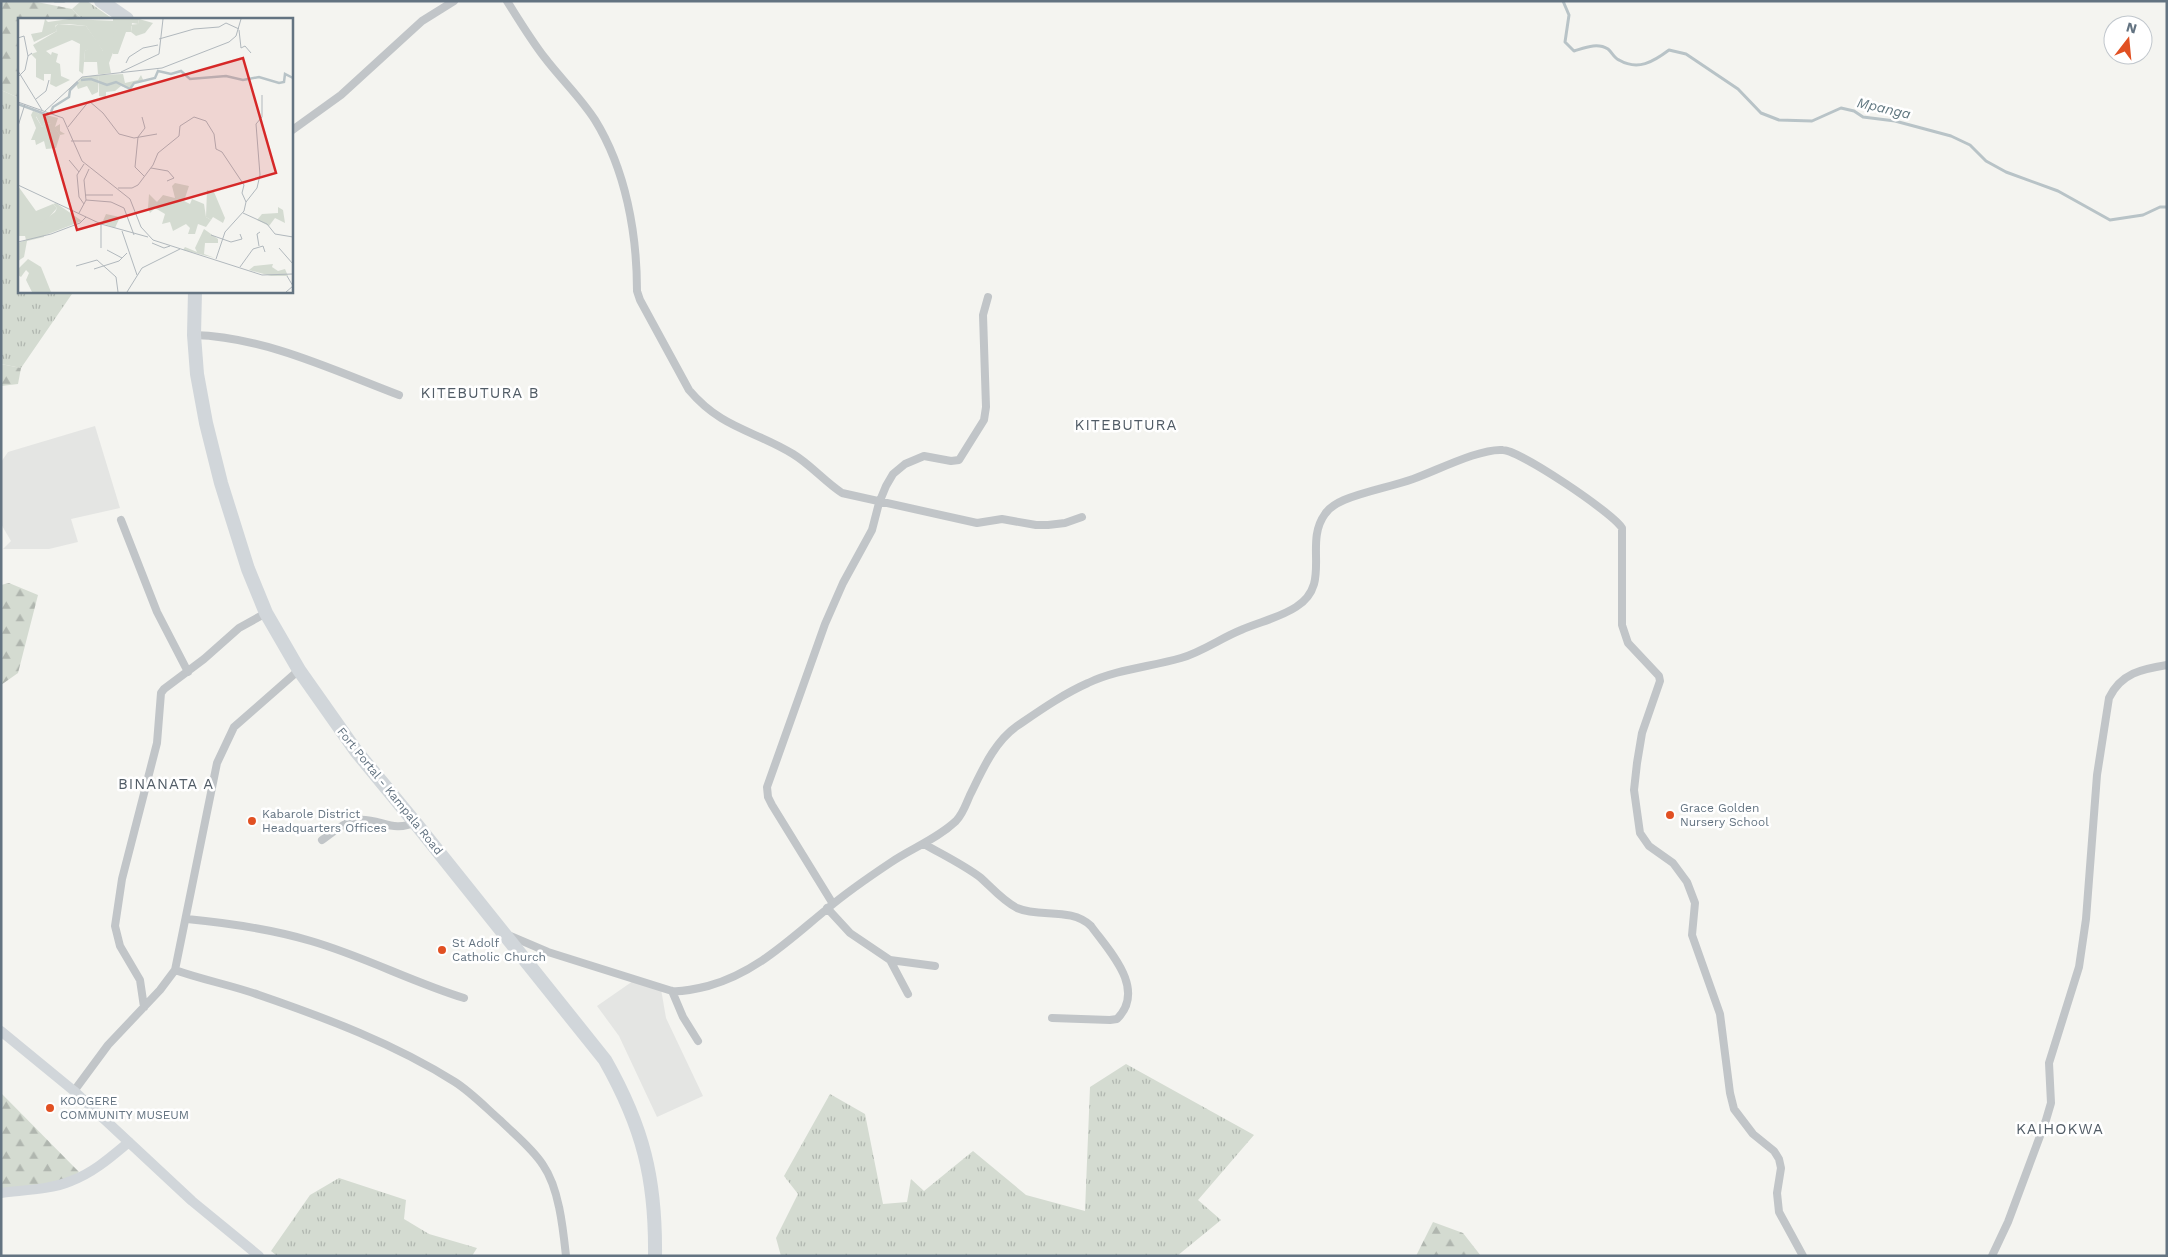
<svg xmlns="http://www.w3.org/2000/svg" width="2168" height="1257" font-family="'Work Sans',sans-serif">
<defs>
<pattern id="grass-tufts" width="24" height="20" patternUnits="userSpaceOnUse" patternTransform="scale(1.25)"><rect width="24" height="20" fill="#d4dbd1"/><path d="M3 7l-1-3M5 7V3M7 7l1-3M15 17l-1-3M17 17v-4M19 17l1-3" fill="none" stroke="#b0b6af"/></pattern>
<pattern id="forest-firs" width="22" height="20" patternUnits="userSpaceOnUse" patternTransform="scale(1.25)"><rect width="22" height="20" fill="#d4dbd1"/><path d="M5 1l3.5 6h-7zM16 11l3.5 6h-7z" fill="#b0b6af"/></pattern>
</defs>
<rect width="100%" height="100%" fill="#f4f4f0"/>
<path fill="#e4e5e3" d="M 95,426 L 120,508 L 71,519 L 78,542 L 49,549 L 3,549 L 11,541 L 1,524 L 1,462 L 8,452 Z
M 633,981 L 661,989 L 666,1018 L 703,1096 L 657,1117 L 619,1036 L 597,1006 Z"/>
<path fill="url(#grass-tufts)" d="M 81,1 L 87,1 L 113,19 L 82,19 L 72,9 Z
M 1,90 L 19,98 L 19,291 L 74,291 L 21,368 L 1,364 Z
M 1126,1064 L 1254,1135 L 1198,1200 L 1221,1220 L 1177,1256 L 781,1256 L 776,1238 L 798,1194 L 784,1176 L 830,1094 L 865,1114 L 883,1204 L 907,1202 L 911,1179 L 924,1191 L 973,1151 L 1026,1195 L 1085,1211 L 1090,1087 Z
M 339,1178 L 406,1200 L 404,1219 L 429,1234 L 477,1248 L 472,1256 L 277,1256 L 271,1251 L 310,1195 Z"/>
<path fill="url(#forest-firs)" d="M 1,1 L 32,1 L 72,9 L 82,19 L 19,19 L 19,98 L 1,90 Z
M 1,364 L 21,368 L 18,384 L 1,386 Z
M 9,583 L 38,595 L 18,673 L 1,685 L 1,585 Z
M 1,1093 L 79,1172 L 68,1181 L 1,1190 Z
M 1433,1222 L 1463,1233 L 1481,1256 L 1416,1256 Z"/>
<g fill="none" stroke-linecap="round" stroke-linejoin="round">
<path stroke="#b8c3c7" stroke-width="3" d="M 55,1 L 64,1
M 1563,1 L 1569,15 L 1565,42 L 1574,51 C 1584,48 1597,42 1608,49 C 1612,52 1614,58 1619,60 C 1638,71 1653,62 1669,50 L 1686,54 L 1738,89 L 1761,113 L 1779,120 L 1812,121 L 1841,108 L 1854,111 L 1863,117 L 1895,121 L 1951,136 L 1970,145 L 1986,161 L 2006,172 L 2058,191 L 2110,220 L 2143,215 L 2160,207 L 2167,207"/>
<path stroke="#c1c5c8" stroke-width="8" d="M 507,1 C 519,20 531,40 545,58 C 561,79 581,98 595,120 C 626,170 637,234 637,291 L 640,300 L 689,390 C 722,429 754,430 793,454 C 811,465 824,481 842,493 L 977,523 L 1002,519 L 1036,525 L 1048,525 L 1065,523 L 1082,517
M 291,131 L 341,95 L 422,21 L 454,1
M 194,335 C 265,337 333,370 399,395
M 121,520 L 157,612 L 188,672
M 322,840 C 332,833 344,822 357,820 C 379,817 393,834 415,822
M 924,844 C 943,855 964,865 981,878 C 992,888 1003,901 1017,908 C 1040,918 1071,907 1091,926 C 1109,951 1147,989 1117,1019 L 1110,1020 L 1052,1018
M 833,904 L 772,805 L 768,797 L 767,787 L 825,624 L 843,583 L 872,530 L 879,503 L 886,486 L 893,474 L 905,464 L 924,456 L 951,461 L 959,460 L 984,420 L 986,407 L 983,315 L 988,297
M 827,908 L 850,933 L 890,960 L 935,966
M 187,919 C 228,923 271,929 311,941 C 363,956 412,982 464,998
M 508,935 L 548,952 L 672,991 C 684,992 696,989 708,986 C 756,973 790,939 827,909 C 847,892 869,877 890,863 C 912,848 937,839 956,821 C 963,814 966,804 970,795 C 982,771 994,742 1017,726 C 1039,711 1063,694 1088,683 C 1118,669 1150,667 1181,658 C 1202,652 1221,638 1241,630 C 1259,622 1279,618 1296,607 C 1333,584 1303,544 1325,514 C 1329,508 1337,503 1344,500 C 1366,491 1390,487 1413,479 C 1436,471 1480,448 1503,450 C 1521,451 1613,513 1622,528 L 1622,625 L 1628,643 L 1659,676 L 1660,681 L 1642,733 L 1637,763 L 1634,790 L 1640,833 L 1649,846 L 1673,863 L 1687,882 L 1695,903 L 1692,935 L 1720,1014 L 1730,1093 L 1734,1109 L 1753,1134 L 1774,1151 L 1779,1159 L 1781,1168 L 1777,1193 L 1779,1212 L 1803,1256
M 890,960 L 908,994
M 175,970 C 203,980 231,985 259,995 C 326,1018 395,1044 455,1082 C 472,1093 486,1108 501,1121 C 515,1135 532,1148 543,1165 C 559,1188 563,1228 566,1256
M 672,991 L 683,1017 L 698,1041
M 144,1007 L 140,980 L 120,946 L 115,926 L 122,879 L 157,743 L 161,693 L 164,689 L 204,659 L 239,628 L 266,613
M 74,1091 L 108,1045 L 160,990 L 175,970 L 217,763 L 234,727 L 299,670
M 1992,1256 L 2008,1222 L 2046,1120 L 2051,1103 L 2049,1063 L 2079,967 L 2086,919 L 2097,775 L 2109,698 C 2121,673 2142,669 2167,665"/>
<path stroke="#d1d6da" stroke-width="10" d="M 1,1031 L 74,1091 L 192,1201 L 259,1256
M 1,1193 C 24,1190 49,1190 71,1181 C 93,1173 111,1157 129,1142"/>
<path stroke="#d1d6da" stroke-width="14" d="M 101,1 L 127,19
M 195,291 L 194,335 L 197,374 L 206,423 L 221,483 L 248,569 L 266,613 L 299,670 L 356,751 L 417,825 L 605,1060 C 643,1127 656,1179 655,1256"/>
</g>
<g fill="#e15022" stroke="#fff" stroke-width="2">
<circle cx="1670" cy="815" r="5"/>
<circle cx="252" cy="821" r="5"/>
<circle cx="442" cy="950" r="5"/>
<circle cx="50" cy="1108" r="5"/>
</g>
<g text-anchor="middle" dominant-baseline="central" stroke-width="5" stroke-linejoin="round" paint-order="stroke">
<g font-size="12" fill="#637381" stroke="#fff">
<text transform="translate(390 791) rotate(51)">Fort Portal - Kampala Road</text>
</g>
<g font-size="12" fill="#637381" stroke="#fff" text-anchor="start">
<text x="1680" y="808">Grace Golden<tspan x="1680" dy="14">Nursery School</tspan></text>
<text x="262" y="814">Kabarole District<tspan x="262" dy="14">Headquarters Offices</tspan></text>
<text x="452" y="943">St Adolf<tspan x="452" dy="14">Catholic Church</tspan></text>
<text x="60" y="1101">KOOGERE<tspan x="60" dy="14">COMMUNITY MUSEUM</tspan></text>
</g>
<g font-size="14" font-style="italic" fill="#5f767f" stroke="#fff">
<text transform="translate(1884 108) rotate(13)">Mpanga</text>
</g>
<g font-size="15" letter-spacing="1" fill="#515c66" stroke="#fff">
<text x="480" y="393">KITEBUTURA B</text>
<text x="1126" y="425">KITEBUTURA</text>
<text x="166" y="784">BINANATA A</text>
<text x="2060" y="1129">KAIHOKWA</text>
</g>
</g>
<g transform="translate(18 18)">
<rect width="275" height="275" fill="#f4f4f0"/>
<path d="M 27,1 L 30,4 L 51,1 L 51,6 L 40,6 L 37,8 L 39,13 L 16,24 L 13,16 L 24,14 ZM 95,1 L 121,1 L 120,6 L 114,5 L 113,14 L 108,14 L 100,36 L 95,36 ZM 76,26 L 81,26 L 85,33 L 85,56 L 80,56 L 79,44 L 66,44 L 67,33 ZM 81,57 L 80,74 L 74,77 L 69,68 L 60,71 L 58,66 L 64,59 ZM 15,93 L 21,95 L 18,99 L 24,109 L 27,105 L 34,106 L 42,117 L 38,130 L 28,131 L 26,123 L 18,127 L 17,122 L 13,122 L 18,110 L 13,97 ZM 157,165 L 171,168 L 166,183 L 172,186 L 174,181 L 186,186 L 188,199 L 193,202 L 188,209 L 180,206 L 177,216 L 170,216 L 172,210 L 168,206 L 155,213 L 152,204 L 144,206 L 147,196 L 137,190 L 132,195 L 130,190 L 131,176 L 139,184 L 145,177 L 157,180 L 154,168 ZM 0,168 L 18,193 L 35,186 L 39,190 L 26,205 L 26,219 L 9,223 L 6,239 L 0,243 L 0,225 L 8,222 L 7,218 L 0,218 ZM 88,196 L 102,199 L 97,210 L 84,205 ZM 186,211 L 200,221 L 200,225 L 187,225 L 186,236 L 197,240 L 165,232 L 167,229 L 179,234 L 177,230 ZM 10,241 L 23,249 L 33,274 L 14,274 L 8,262 L 11,255 L 8,252 L 3,259 L 0,257 L 0,251 ZM 255,246 L 254,249 L 260,253 L 267,251 L 270,258 L 253,258 L 231,252 L 236,248 Z" fill="#d4dbd1"/>
<path d="M 121,1 L 135,5 L 127,15 L 118,18 L 113,14 L 114,8 L 110,7 L 120,6 ZM 40,6 L 68,8 L 81,26 L 67,33 L 65,56 L 61,53 L 62,26 L 54,22 L 28,33 L 33,37 L 34,34 L 40,36 L 38,44 L 42,46 L 43,58 L 52,62 L 38,69 L 32,66 L 33,56 L 26,56 L 26,63 L 18,59 L 18,41 L 13,36 L 19,34 L 15,27 L 39,13 L 37,9 ZM 105,56 L 107,65 L 120,62 L 123,57 L 126,64 L 116,64 L 112,71 L 103,68 L 97,73 L 88,74 L 88,79 L 81,78 L 81,57 ZM 21,95 L 40,100 L 37,109 L 42,106 L 42,113 L 47,116 L 42,117 L 33,106 L 27,105 L 24,109 L 18,98 ZM 189,172 L 196,174 L 207,200 L 205,205 L 195,199 L 193,202 L 188,199 ZM 38,185 L 64,203 L 25,218 L 21,206 L 37,194 L 39,190 L 35,186 ZM 260,189 L 265,192 L 267,205 L 257,200 L 251,208 L 239,202 L 244,196 L 260,195 Z" fill="#d4dbd1"/>
<path d="M 51,1 L 99,3 L 101,7 L 95,15 L 96,32 L 91,45 L 93,55 L 85,56 L 82,47 L 85,44 L 85,33 L 68,8 L 51,6 Z" fill="#d4dbd1"/>
<path fill="none" stroke="#b8c3c7" stroke-width="2.5" d="M 63,62 L 73,61 L 89,67 L 98,64 L 112,71 L 116,65 L 137,60 L 140,53 L 153,56 L 163,53 L 172,61 L 208,58 L 225,62 L 241,59 L 261,65 L 266,64 L 267,56 L 275,60M 0,86 L 27,96M 33,94 L 35,89 L 51,79 L 52,72 L 60,64"/>
<path fill="none" stroke="#b1b8bd" stroke-width="1" d="M 221,12 L 223,30 L 227,28 L 233,35M 0,20 L 6,18 L 10,38M 141,21 L 176,11 L 201,9 L 208,5 L 221,11M 108,45 L 111,39 L 125,30 L 140,27M 0,53 L 24,92M 103,54 L 141,36 L 145,1M 0,59 L 7,52 L 10,38 L 14,35M 18,81 L 28,73 L 31,62M 0,84 L 45,100 L 64,143 L 112,181 L 123,209 L 135,222 L 244,257 L 275,256M 27,93 L 64,59 L 144,50 L 211,24 L 218,18 L 223,1M 124,99 L 127,110 L 120,119 L 117,149 L 126,158M 0,108 L 7,86M 50,109 L 71,83 L 85,95 L 101,116 L 116,120 L 139,116M 53,123 L 73,123M 51,142 L 61,154M 133,150 L 150,153 L 156,160 L 149,163M 0,167 L 83,206 L 130,219M 100,170 L 114,170 L 120,167 L 135,147 L 140,135 L 161,118 L 162,108 L 176,99 L 188,103 L 196,116 L 198,131 L 204,134 L 226,167 L 224,175 L 228,184 L 226,193 L 207,214 L 198,241M 67,177 L 95,177M 68,182 L 93,184 L 106,190 L 116,217M 228,184 L 239,170 L 242,157 L 238,106 L 244,99 L 244,77M 66,186 L 61,179 L 59,157 L 66,146M 61,195 L 68,182 L 66,162 L 71,151M 225,195 L 249,206 L 257,216 L 275,219M 104,213 L 119,257M 193,217 L 213,224 L 224,221 L 222,216M 0,224 L 33,216 L 62,205 L 68,199M 134,225 L 146,230 L 152,228M 241,228 L 239,216 L 242,214M 83,230 L 83,206M 261,230 L 275,246M 89,232 L 104,240M 58,248 L 79,242 L 98,259 L 100,274M 222,249 L 235,231 L 245,228 L 247,234M 76,251 L 101,243 L 109,235M 109,274 L 124,250 L 162,231M 268,274 L 275,268 L 269,258"/>
<path fill="#d62828" fill-opacity="0.15" stroke="#d62828" stroke-width="2.5" d="M 225,40 L 258,155 L 59,212 L 26,97 Z"/>
<rect width="275" height="275" fill="none" stroke="#637381" stroke-width="2.5"/>
</g>
<rect width="2168" height="1257" fill="none" stroke="#637381" stroke-width="5"/>
<g transform="translate(2128 40) rotate(16)"><circle r="24" fill="#ffffff" stroke="#c1c7cd"/>
<path d="M0-4L9 19L0 12L-9 19Z" fill="#e15022"/>
<text y="-8" font-size="14" font-weight="bold" text-anchor="middle" fill="#637381">N</text>
</g>
</svg>
